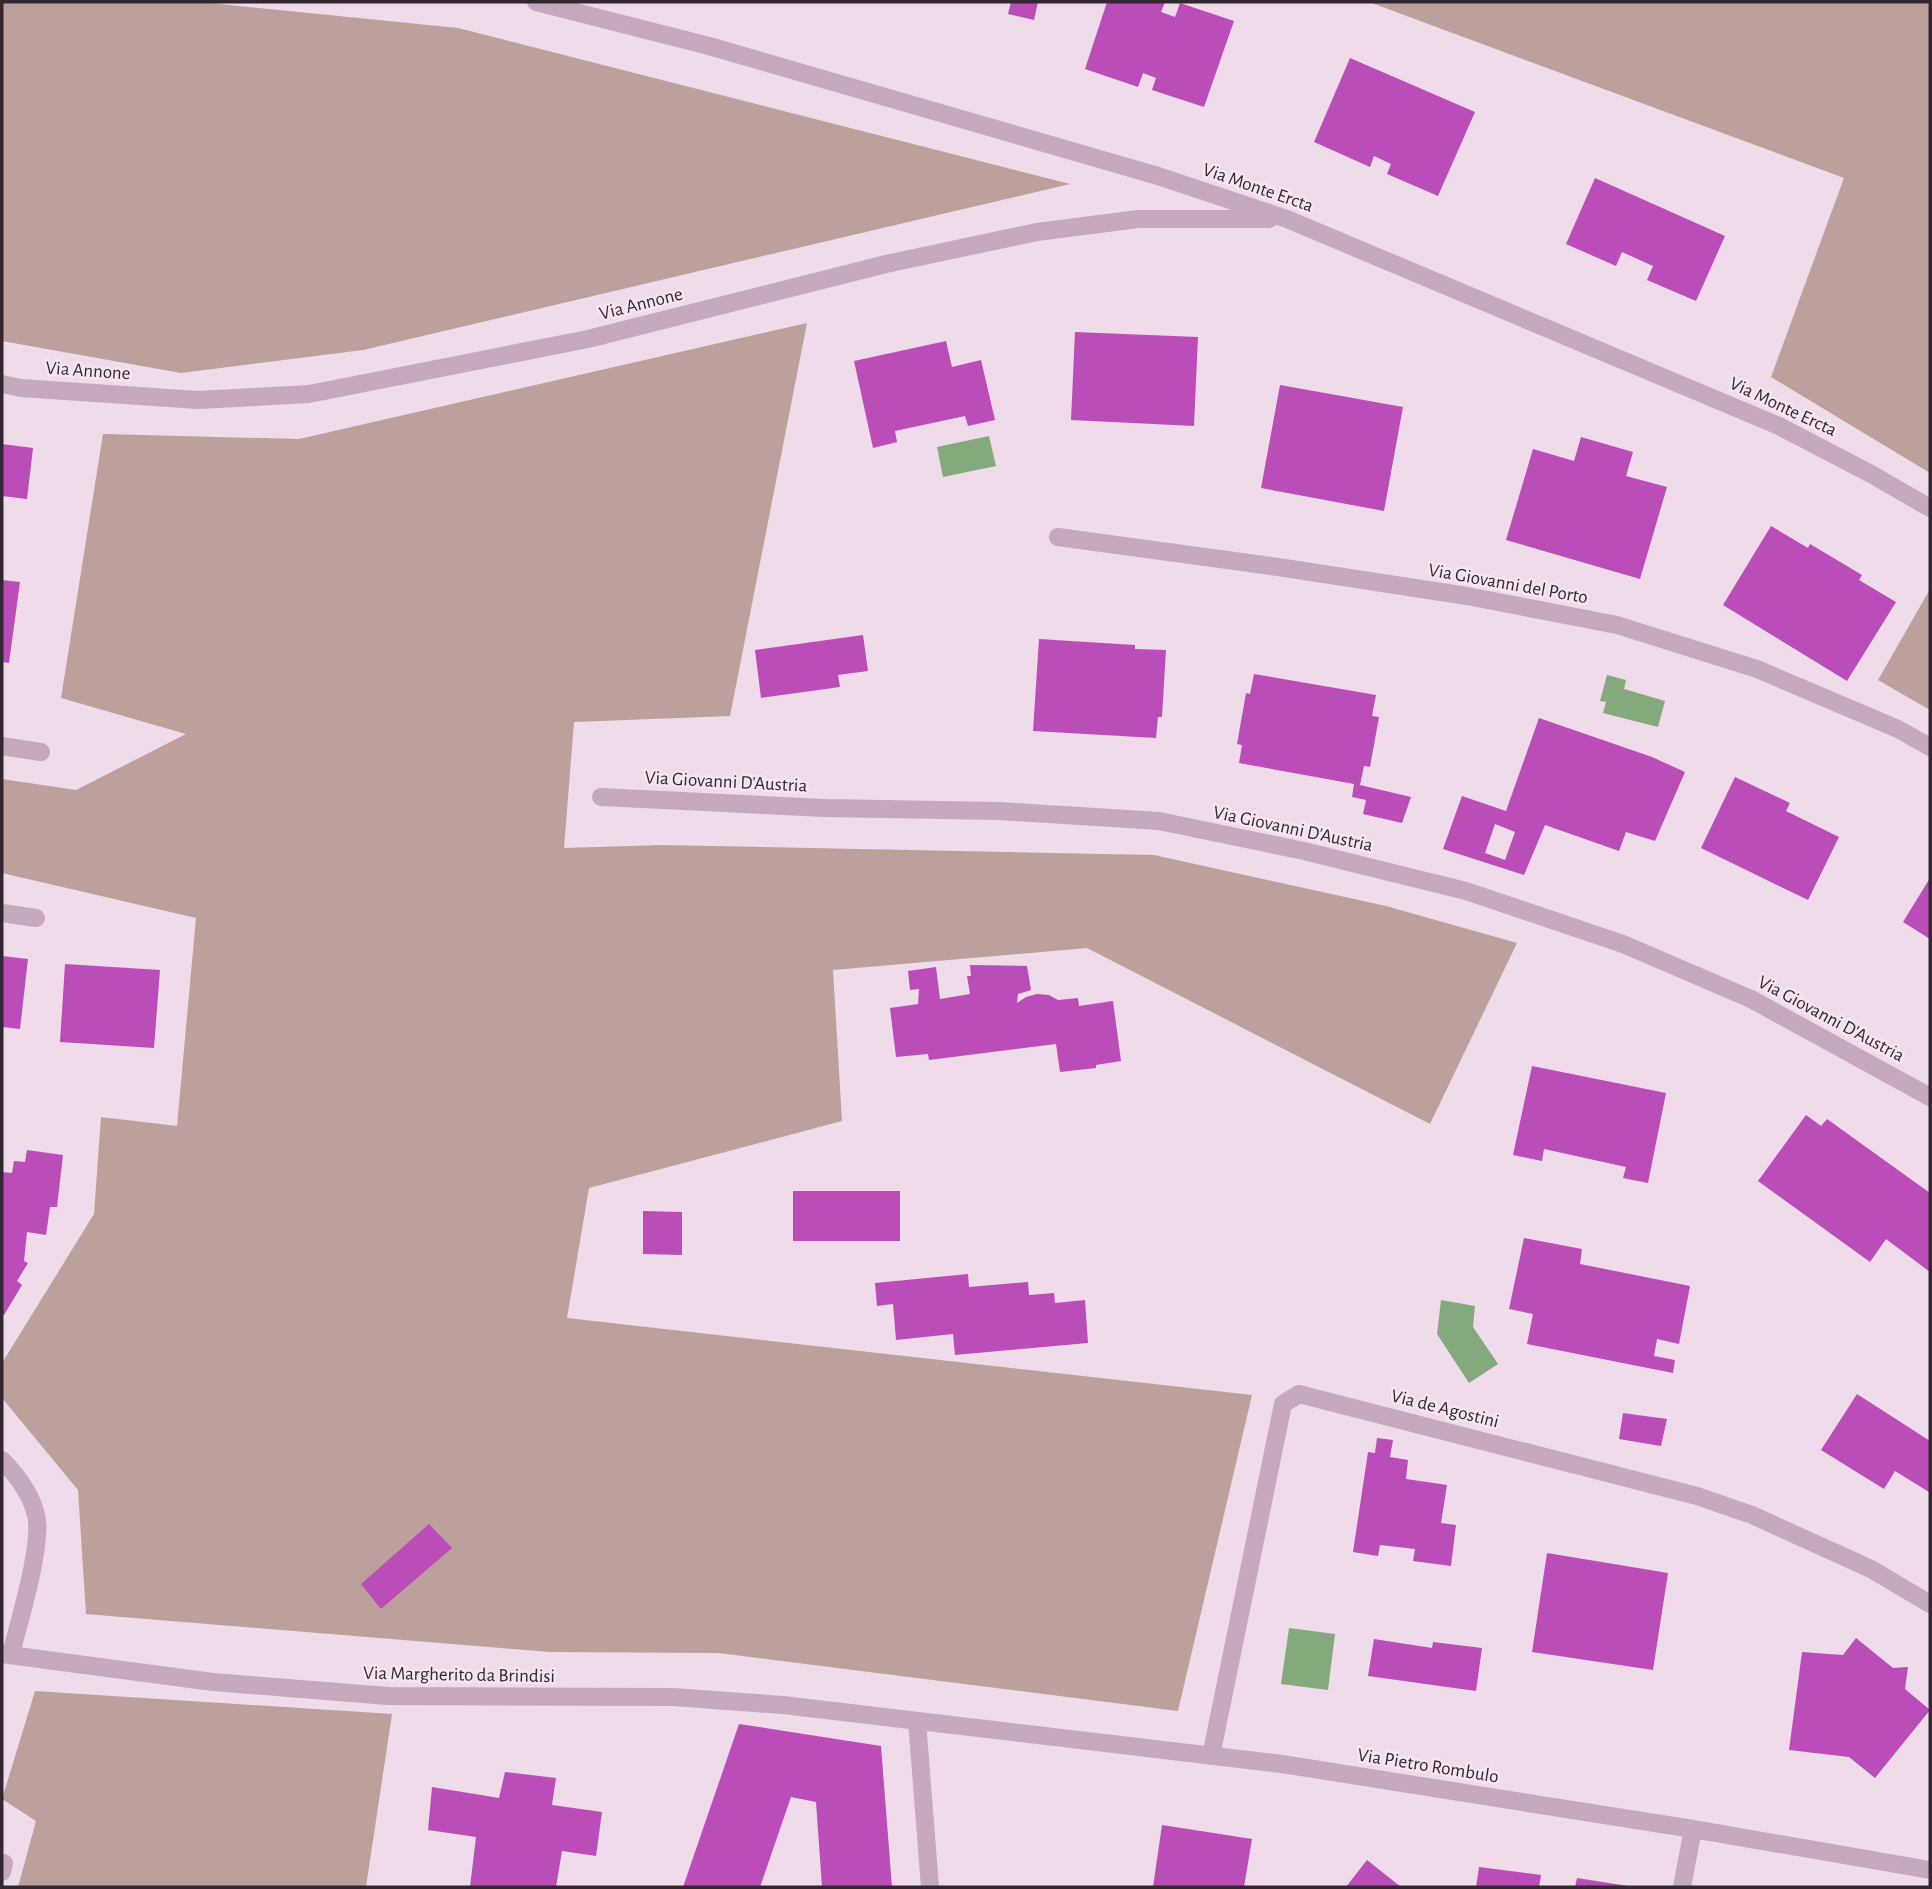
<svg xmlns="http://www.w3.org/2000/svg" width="1932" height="1889" font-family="'Alegreya Sans',sans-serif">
<rect width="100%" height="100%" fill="#efdbe9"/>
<path fill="#bca09c" d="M 2,2 L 200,2 L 458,28 L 1070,184 L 363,350 L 181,373 L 2,341 Z
M 1369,2 L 1930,2 L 1930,473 L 1771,377 L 1844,178 Z
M 807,323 L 730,716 L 574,722 L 564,848 L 662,845 L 1154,855 L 1386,906 L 1517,943 L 1430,1124 L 1087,948 L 833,970 L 842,1121 L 589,1188 L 567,1318 L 1252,1395 L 1178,1711 L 719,1653 L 550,1652 L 86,1614 L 78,1490 L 2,1398 L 2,1363 L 94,1214 L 101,1117 L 177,1126 L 196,918 L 2,873 L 2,779 L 76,790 L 186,734 L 61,698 L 103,434 L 299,439 Z
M 1930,589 L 1930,710 L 1878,680 Z
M 35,1691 L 392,1714 L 366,1887 L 18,1887 L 36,1821 L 2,1799 Z"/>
<path fill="#84a97c" d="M 989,436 L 996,466 L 943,477 L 937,447 Z
M 1607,675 L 1626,680 L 1624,689 L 1665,701 L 1658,727 L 1603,713 L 1606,702 L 1600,701 Z
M 1441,1300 L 1475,1306 L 1473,1327 L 1498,1364 L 1469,1383 L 1437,1334 Z
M 1289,1628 L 1335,1634 L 1328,1690 L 1281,1684 Z"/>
<path fill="#bb4db8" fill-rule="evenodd" d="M 1011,2 L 1038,2 L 1034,20 L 1008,14 Z
M 1107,2 L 1165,2 L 1161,12 L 1175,17 L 1180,3 L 1234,21 L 1204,107 L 1152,90 L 1156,78 L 1143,73 L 1138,87 L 1085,69 Z
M 1350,58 L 1475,112 L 1438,196 L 1387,174 L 1391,164 L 1374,156 L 1370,167 L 1314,142 Z
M 1595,178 L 1725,236 L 1696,301 L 1647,280 L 1653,266 L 1622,252 L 1616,266 L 1566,244 Z
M 1075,332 L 1198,337 L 1194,426 L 1071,420 Z
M 946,341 L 952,367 L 981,360 L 995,420 L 968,426 L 965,416 L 895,431 L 897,442 L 873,448 L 854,361 Z
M 1280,385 L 1403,407 L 1384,511 L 1261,488 Z
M 1581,437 L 1633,452 L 1626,476 L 1667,487 L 1640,579 L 1506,540 L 1533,449 L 1574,461 Z
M 2,444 L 33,448 L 27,499 L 2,496 Z
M 1771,526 L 1808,548 L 1810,544 L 1862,575 L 1859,580 L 1896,602 L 1847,681 L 1723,605 Z
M 2,580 L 20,582 L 9,663 L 2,662 Z
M 863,635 L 868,671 L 838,675 L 840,687 L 761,698 L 755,650 Z
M 1039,639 L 1135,645 L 1135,649 L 1166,650 L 1162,717 L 1158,717 L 1156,738 L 1033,731 Z
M 1254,674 L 1376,695 L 1372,716 L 1379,717 L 1370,767 L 1364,766 L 1360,785 L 1411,797 L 1402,823 L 1363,814 L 1366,800 L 1352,797 L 1354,784 L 1239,763 L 1242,745 L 1237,744 L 1246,693 L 1250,694 Z
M 1539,718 L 1652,757 L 1685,772 L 1655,841 L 1626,832 L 1619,851 L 1545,825 L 1524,875 L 1443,849 L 1462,796 L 1506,811 ZM 1495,824 L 1515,832 L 1505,860 L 1485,853 Z
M 1735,777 L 1790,803 L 1786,811 L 1839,837 L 1808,900 L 1701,848 Z
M 1930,878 L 1930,939 L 1903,922 Z
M 2,956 L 28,959 L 20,1029 L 2,1027 Z
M 65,964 L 160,970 L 154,1048 L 60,1042 Z
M 970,965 L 1027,966 L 1031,990 L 1018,994 L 1017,1003 L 1026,997 L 1037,994 L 1049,995 L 1058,1000 L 1078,998 L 1079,1006 L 1113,1001 L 1121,1061 L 1096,1065 L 1096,1068 L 1060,1072 L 1056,1044 L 929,1060 L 928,1054 L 896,1057 L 890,1008 L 918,1004 L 919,989 L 910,990 L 908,971 L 936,967 L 940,999 L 970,994 L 967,976 L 971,976 Z
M 1532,1066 L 1666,1093 L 1648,1183 L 1623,1178 L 1626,1167 L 1544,1149 L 1542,1161 L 1513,1155 Z
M 1806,1115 L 1821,1126 L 1827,1119 L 1930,1193 L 1930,1272 L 1886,1239 L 1870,1262 L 1758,1181 Z
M 27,1150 L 63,1155 L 57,1207 L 50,1207 L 46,1235 L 27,1232 L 24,1261 L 28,1263 L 17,1281 L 22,1285 L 4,1315 L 2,1314 L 2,1172 L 12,1173 L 14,1161 L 25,1162 Z
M 793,1191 L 900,1191 L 900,1241 L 793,1241 Z
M 643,1211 L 682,1212 L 682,1255 L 643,1254 Z
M 1524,1238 L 1582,1249 L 1580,1264 L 1690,1286 L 1679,1344 L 1657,1339 L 1654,1356 L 1675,1360 L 1673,1373 L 1527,1344 L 1533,1314 L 1509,1309 Z
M 968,1274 L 969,1287 L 1028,1282 L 1029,1295 L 1054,1293 L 1055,1303 L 1085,1300 L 1088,1343 L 955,1355 L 953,1334 L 896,1340 L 893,1304 L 877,1306 L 875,1283 Z
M 1857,1394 L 1930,1441 L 1929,1492 L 1895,1471 L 1884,1489 L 1821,1450 Z
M 1623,1413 L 1667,1419 L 1661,1446 L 1619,1439 Z
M 1377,1438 L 1393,1440 L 1390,1457 L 1408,1460 L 1406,1479 L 1447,1485 L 1441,1523 L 1456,1525 L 1451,1566 L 1413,1561 L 1415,1549 L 1380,1545 L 1378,1556 L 1353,1552 L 1368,1452 L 1375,1453 Z
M 429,1524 L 452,1548 L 381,1609 L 361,1584 Z
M 1547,1553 L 1668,1573 L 1653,1670 L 1532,1652 Z
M 1856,1638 L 1893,1668 L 1908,1667 L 1905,1689 L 1930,1710 L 1875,1778 L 1849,1757 L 1789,1750 L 1802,1652 L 1843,1655 Z
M 1374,1639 L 1432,1648 L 1433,1642 L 1482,1648 L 1476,1691 L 1368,1676 Z
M 739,1724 L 881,1746 L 892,1887 L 822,1887 L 816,1802 L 791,1797 L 760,1887 L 683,1887 Z
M 505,1772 L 556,1778 L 552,1805 L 602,1812 L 596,1856 L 562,1851 L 556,1887 L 470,1887 L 476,1837 L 428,1830 L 432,1787 L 499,1798 Z
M 1162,1825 L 1252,1839 L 1244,1887 L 1153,1887 Z
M 1367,1860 L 1401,1887 L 1346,1887 Z
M 1479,1867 L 1541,1875 L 1539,1887 L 1476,1887 Z
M 1577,1878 L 1628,1886 L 1628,1887 L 1575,1887 Z"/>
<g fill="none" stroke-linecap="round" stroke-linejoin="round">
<path stroke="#c6a8bf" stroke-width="18" d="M 536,2 L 709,46 L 1158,176 L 1287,219 L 1779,426 L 1871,474 L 1930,508
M 2,384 L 21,388 L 198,400 L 309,394 L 588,339 L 886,264 L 1037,232 L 1138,219 L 1269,219
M 1058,537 L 1278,567 L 1467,596 L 1617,625 L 1757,669 L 1898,729 L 1930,747
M 2,746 L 41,752
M 601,797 L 825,808 L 999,811 L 1159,821 L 1304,851 L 1466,891 L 1623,944 L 1751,999 L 1930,1097
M 2,913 L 36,918
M 2,1460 C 17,1475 31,1494 36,1515 C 43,1545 19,1621 11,1654
M 2,1654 L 213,1682 L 388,1696 L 673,1697 L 783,1705 L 1282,1764 L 1693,1829 L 1930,1870
M 917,1721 L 930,1887
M 1211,1756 L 1283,1404 L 1299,1394 L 1697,1496 L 1752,1515 L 1871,1569 L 1930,1604
M 2,1872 L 4,1863
M 1682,1887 L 1693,1829"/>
</g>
<g text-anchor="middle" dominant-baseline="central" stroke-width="5" stroke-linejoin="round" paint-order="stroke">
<g font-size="19" fill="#332732" stroke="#f7e6f2">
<text transform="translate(1258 188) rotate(19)">Via Monte Ercta</text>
<text transform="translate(641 304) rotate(-14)">Via Annone</text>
<text transform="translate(88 371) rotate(4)">Via Annone</text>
<text transform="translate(1783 407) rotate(25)">Via Monte Ercta</text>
<text transform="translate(1508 584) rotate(10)">Via Giovanni del Porto</text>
<text transform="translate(726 782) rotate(3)">Via Giovanni D'Austria</text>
<text transform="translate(1293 829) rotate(12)">Via Giovanni D'Austria</text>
<text transform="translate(1831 1019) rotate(28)">Via Giovanni D'Austria</text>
<text transform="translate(1445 1409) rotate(14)">Via de Agostini</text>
<text transform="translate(459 1675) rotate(1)">Via Margherito da Brindisi</text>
<text transform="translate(1428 1766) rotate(9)">Via Pietro Rombulo</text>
</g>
</g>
<rect width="1932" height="1889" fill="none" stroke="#332732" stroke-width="7"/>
</svg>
